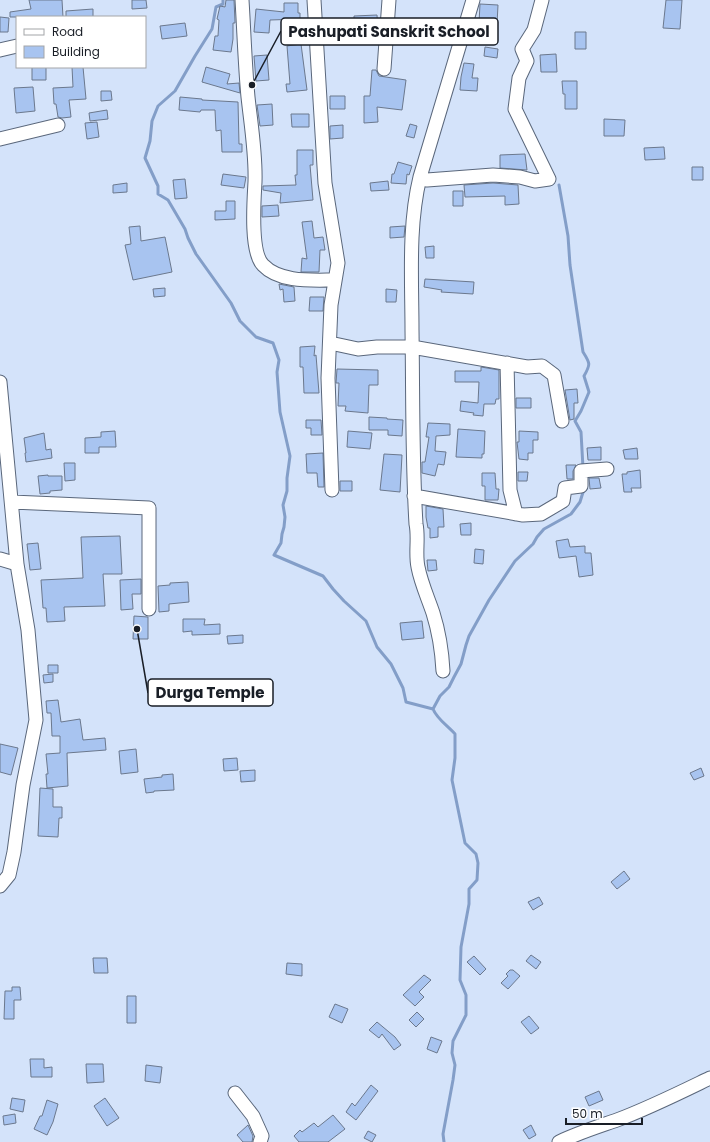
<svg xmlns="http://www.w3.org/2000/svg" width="710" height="1142" font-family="Poppins,sans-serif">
<rect width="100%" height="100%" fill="#d4e3fa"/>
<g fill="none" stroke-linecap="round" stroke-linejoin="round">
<path stroke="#839ec8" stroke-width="3" d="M 223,0 L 223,4 L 216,7 L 212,29 L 195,56 L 175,91 L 158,106 L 152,121 L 150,141 L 145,158 L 158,186 L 158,194 L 168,200 L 185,229 L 188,238 L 196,254 L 231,303 L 240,321 L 256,337 L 273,343 L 279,360 L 277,372 L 280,412 L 290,456 L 287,478 L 287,491 L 283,505 L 285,517 L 284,527 L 282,534 L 281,543 L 274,555 L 323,576 L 333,589 L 344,601 L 366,621 L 377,647 L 391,664 L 403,688 L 406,702 L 433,709 C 437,719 447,725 455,734 L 455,758 L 452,780 L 465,843 L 476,854 L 478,863 L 477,880 L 469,889 L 469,904 L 461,947 L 460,980 L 466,995 L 466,1015 L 453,1041 L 452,1053 L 455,1065 L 453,1080 L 443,1134 L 444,1142
M 559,185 L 568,236 L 570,265 L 583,352 C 590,363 591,364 584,376 L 589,392 L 581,411 L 575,421 L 581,432 L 583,468
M 433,709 L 440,696 L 449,687 L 454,677 L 461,664 L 466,645 L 469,636 L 489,600 L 515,561 L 533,544 L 537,537 L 544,529 L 571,514 L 580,502 L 584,489"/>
</g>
<path fill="#a8c4f0" stroke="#6b788d" d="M 29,0 L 62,0 L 63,17 L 10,17 L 10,12 L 31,9 Z
M 132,0 L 146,0 L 147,8 L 132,9 Z
M 226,0 L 234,0 L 235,22 L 235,23 L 233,23 L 233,39 L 231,52 L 213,50 L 215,36 L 218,36 L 219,20 L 217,19 L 220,6 L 225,7 Z
M 666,0 L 682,0 L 680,29 L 663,28 Z
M 284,3 L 298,3 L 298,13 L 300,13 L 300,19 L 270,20 L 269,33 L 254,32 L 256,9 L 284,12 Z
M 480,4 L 498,5 L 497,24 L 479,23 Z
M 93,9 L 93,17 L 66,17 L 66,11 Z
M 377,15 L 378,32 L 354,33 L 354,16 Z
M 0,17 L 9,18 L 8,32 L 0,32 Z
M 185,23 L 187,36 L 162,39 L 160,26 Z
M 575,32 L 586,32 L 586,49 L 575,49 Z
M 301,44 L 307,90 L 287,92 L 286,84 L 290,84 L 287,46 Z
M 485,47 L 498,49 L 497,58 L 484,56 Z
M 556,54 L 557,72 L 541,72 L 540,55 Z
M 267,55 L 269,80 L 256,81 L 254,56 Z
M 464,63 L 474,64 L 472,78 L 478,78 L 477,91 L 460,90 L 461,77 Z
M 32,67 L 46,67 L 46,80 L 32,80 Z
M 72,67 L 83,67 L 86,99 L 69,100 L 71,117 L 62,118 L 58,117 L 56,104 L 54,104 L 53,88 L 73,87 Z
M 206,67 L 230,74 L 227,84 L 239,83 L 240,93 L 202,82 Z
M 372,70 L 376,70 L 379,76 L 406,80 L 402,110 L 377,107 L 378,122 L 364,123 L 364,96 L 370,96 Z
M 562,81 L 577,81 L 577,109 L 565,109 L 565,94 L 563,94 Z
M 33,87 L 35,111 L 16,113 L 14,88 Z
M 101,91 L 111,91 L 112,100 L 101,101 Z
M 330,96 L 345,96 L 345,109 L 330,109 Z
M 180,97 L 202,99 L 202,100 L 238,102 L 239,144 L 242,144 L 242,152 L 222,152 L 221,130 L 216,131 L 215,110 L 201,110 L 200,112 L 179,110 Z
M 272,104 L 273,125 L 260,126 L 257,105 Z
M 107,110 L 108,119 L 90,121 L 89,113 Z
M 291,114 L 309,114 L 309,127 L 292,127 Z
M 604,119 L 625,120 L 624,136 L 604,136 Z
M 97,122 L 99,137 L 87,139 L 85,123 Z
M 410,124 L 417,126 L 414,138 L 406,136 Z
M 343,125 L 343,138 L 330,139 L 330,126 Z
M 664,147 L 665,159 L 645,160 L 644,148 Z
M 297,150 L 313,150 L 313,165 L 310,165 L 313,200 L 280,203 L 281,193 L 263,190 L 263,186 L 296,185 L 295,175 L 297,175 Z
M 525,154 L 527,170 L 500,168 L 500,155 Z
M 398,162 L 412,166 L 409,175 L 407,174 L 406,184 L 391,183 L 392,174 L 394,174 Z
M 692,167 L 703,167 L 703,180 L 692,180 Z
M 223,174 L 246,177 L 244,188 L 221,185 Z
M 185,179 L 187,198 L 175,199 L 173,180 Z
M 388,181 L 389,190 L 371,191 L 370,183 Z
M 127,183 L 127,192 L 113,193 L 113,185 Z
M 493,183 L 518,185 L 519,204 L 505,205 L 505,196 L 465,197 L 464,185 Z
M 453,191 L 463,191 L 463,206 L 453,206 Z
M 226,201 L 235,201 L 235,219 L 215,220 L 215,211 L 226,211 Z
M 278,205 L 279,216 L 262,217 L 262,206 Z
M 312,221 L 314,238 L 323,237 L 325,250 L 320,250 L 319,272 L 301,272 L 302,258 L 307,259 L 302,222 Z
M 140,226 L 141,241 L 165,237 L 172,272 L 133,280 L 125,245 L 131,244 L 129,227 Z
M 405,226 L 404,237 L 390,238 L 390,227 Z
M 434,246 L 434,258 L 426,258 L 425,247 Z
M 425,279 L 474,282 L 473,294 L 441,292 L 442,290 L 424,287 Z
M 279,284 L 294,287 L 295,301 L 284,302 L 283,289 L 280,290 Z
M 165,288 L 165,296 L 154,297 L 153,289 Z
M 386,289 L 397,290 L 396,302 L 386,302 Z
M 310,297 L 324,297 L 323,311 L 309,311 Z
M 315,346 L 314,356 L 316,355 L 319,393 L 304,393 L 303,367 L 300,367 L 300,347 Z
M 481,367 L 499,370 L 499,399 L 496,399 L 495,404 L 484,404 L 483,416 L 473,415 L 474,413 L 460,411 L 461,401 L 478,403 L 479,382 L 455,382 L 455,371 L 481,371 Z
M 337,369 L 378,370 L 378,385 L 369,385 L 368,413 L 345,411 L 346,406 L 338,406 L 339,383 L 336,383 Z
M 577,389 L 578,403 L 574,403 L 574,419 L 570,420 L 565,390 Z
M 516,398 L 531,398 L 531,408 L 516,408 Z
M 369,417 L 387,418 L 387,419 L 403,420 L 402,436 L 388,435 L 388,430 L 369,430 Z
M 306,420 L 321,420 L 322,435 L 311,435 L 311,428 L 306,428 Z
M 428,423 L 450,424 L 450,435 L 436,436 L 435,451 L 446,452 L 444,465 L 438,464 L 435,476 L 422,473 L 422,462 L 425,462 L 429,437 L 426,437 Z
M 458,429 L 485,431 L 484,454 L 482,454 L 482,458 L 456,457 Z
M 115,431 L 116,447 L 99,447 L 99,453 L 85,453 L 85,438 L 101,437 L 101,432 Z
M 348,431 L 372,433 L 370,449 L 347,447 Z
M 519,431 L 538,432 L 538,440 L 533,440 L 533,453 L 528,453 L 528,460 L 519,459 L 517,442 L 519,442 Z
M 44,433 L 46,450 L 51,449 L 52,458 L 26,462 L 25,453 L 26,453 L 24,438 Z
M 601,447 L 601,460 L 588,460 L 587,448 Z
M 637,448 L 638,459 L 625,459 L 623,450 Z
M 323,453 L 324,487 L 318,487 L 317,473 L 307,473 L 306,454 Z
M 384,454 L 402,455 L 400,492 L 380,490 Z
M 64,463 L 75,463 L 75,480 L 65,481 Z
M 566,465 L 576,465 L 573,471 L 573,479 L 567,479 Z
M 640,470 L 641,488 L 631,488 L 632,492 L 624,492 L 622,474 L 627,474 L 627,472 Z
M 518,472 L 528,472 L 527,481 L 518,481 Z
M 482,473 L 495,473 L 496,489 L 499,489 L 498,500 L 485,500 L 485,486 L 482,486 Z
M 48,475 L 48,476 L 62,476 L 62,490 L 50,491 L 50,493 L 40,494 L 38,476 Z
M 589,478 L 599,478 L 601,488 L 590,489 Z
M 340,481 L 352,481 L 352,491 L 340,491 Z
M 426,506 L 443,509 L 444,527 L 438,527 L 438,537 L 430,538 L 430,528 L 428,528 L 426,517 Z
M 471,523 L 471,535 L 461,535 L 460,524 Z
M 120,536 L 122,574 L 103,574 L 105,606 L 64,607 L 65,621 L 47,622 L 46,608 L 43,608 L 41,580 L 83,578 L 81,537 Z
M 568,539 L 570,547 L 585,546 L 585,553 L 591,553 L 593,575 L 579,577 L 576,556 L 559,558 L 556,541 Z
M 38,543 L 41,569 L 30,570 L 27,544 Z
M 475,549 L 484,550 L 483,564 L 474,563 Z
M 427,560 L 436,560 L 437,570 L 428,571 Z
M 141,579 L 141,594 L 132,594 L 133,609 L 121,610 L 120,580 Z
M 188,582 L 189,602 L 169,604 L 169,611 L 159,612 L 158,586 L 170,585 L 170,583 Z
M 134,616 L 148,617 L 148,639 L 133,639 Z
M 183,619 L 205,619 L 204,625 L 220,624 L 220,634 L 192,635 L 192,631 L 183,632 Z
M 422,621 L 424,638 L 402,640 L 400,623 Z
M 243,635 L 243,643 L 228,644 L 227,636 Z
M 48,665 L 58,665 L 58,673 L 48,673 Z
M 53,674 L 53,682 L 44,683 L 43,675 Z
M 58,700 L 61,722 L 80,719 L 83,740 L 105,738 L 106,750 L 67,753 L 68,786 L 47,788 L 46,774 L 48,774 L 46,754 L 60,753 L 60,736 L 52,736 L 51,713 L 47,713 L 46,701 Z
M 0,744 L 18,748 L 11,775 L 0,772 Z
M 136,749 L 138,772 L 121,774 L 119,751 Z
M 237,758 L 238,770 L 224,771 L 223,759 Z
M 701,768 L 704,776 L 694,780 L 690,773 Z
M 255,770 L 255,781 L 241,782 L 240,771 Z
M 173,774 L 174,790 L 154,791 L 154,792 L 146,793 L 144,779 L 162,777 L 162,775 Z
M 40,788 L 53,789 L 53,807 L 62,807 L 62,818 L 59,818 L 58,837 L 38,836 Z
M 624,871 L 630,879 L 617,889 L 611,882 Z
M 539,897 L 543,904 L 533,910 L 528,902 Z
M 531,955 L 541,962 L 536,969 L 526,961 Z
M 474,956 L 486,969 L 480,975 L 467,962 Z
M 93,958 L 107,958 L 108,973 L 94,973 Z
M 287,963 L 302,964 L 302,976 L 286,974 Z
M 510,970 L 513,970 L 520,976 L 508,989 L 501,983 L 508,976 L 506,974 Z
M 424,975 L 431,980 L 419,992 L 424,997 L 415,1006 L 403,995 Z
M 12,987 L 20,987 L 21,1000 L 14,1000 L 14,1019 L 4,1019 L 5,991 L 12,991 Z
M 127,996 L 136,996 L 136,1023 L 127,1023 Z
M 335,1004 L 348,1009 L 342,1023 L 329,1017 Z
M 417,1012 L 424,1019 L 416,1027 L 409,1020 Z
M 529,1016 L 539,1028 L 531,1034 L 521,1022 Z
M 377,1022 L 395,1037 L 401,1045 L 394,1050 L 382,1034 L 379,1038 L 369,1030 Z
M 431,1037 L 442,1041 L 437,1053 L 427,1049 Z
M 30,1059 L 44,1059 L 44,1068 L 52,1067 L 52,1077 L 31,1077 Z
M 86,1064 L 103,1064 L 104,1082 L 87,1083 Z
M 146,1065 L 162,1067 L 160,1083 L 145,1081 Z
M 371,1085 L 378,1091 L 356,1120 L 346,1112 L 352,1103 L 355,1106 Z
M 599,1091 L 603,1100 L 589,1106 L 585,1097 Z
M 12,1098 L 25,1100 L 23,1112 L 10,1109 Z
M 105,1098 L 119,1118 L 107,1126 L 94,1106 Z
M 47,1100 L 58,1104 L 53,1122 L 47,1135 L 34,1129 L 40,1116 L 42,1116 Z
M 15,1114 L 16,1123 L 4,1125 L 3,1116 Z
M 333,1115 L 345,1129 L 328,1142 L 299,1142 L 294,1136 L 300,1130 L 302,1132 L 314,1123 L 318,1127 Z
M 248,1125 L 253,1136 L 252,1142 L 243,1142 L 237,1135 Z
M 531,1125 L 536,1135 L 529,1139 L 523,1130 Z
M 368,1131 L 376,1135 L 372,1142 L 364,1138 Z"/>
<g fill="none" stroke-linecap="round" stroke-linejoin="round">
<defs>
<path id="minor" d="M 242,0 C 244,32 245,65 248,97 C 251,125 256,154 255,182 C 254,200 250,252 263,265 C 280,283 313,280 335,280
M 314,0 L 325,183 L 338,263 L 331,305 L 328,378 L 332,490
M 0,50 L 17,46
M 384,69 L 389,0
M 0,139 L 58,125
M 420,177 L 427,180 L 493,175 L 520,177 L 535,181 L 549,179 L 515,109 L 519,78 L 527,61 L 522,49 L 534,30 L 542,0
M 330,343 L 358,349 L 377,347 L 412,347 L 527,367 L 542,366 L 554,375 L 562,421
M 507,363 L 510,490 L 516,514
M 0,382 L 17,564 L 28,630 L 36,720 L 23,785 L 14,852 L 9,875 L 0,886
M 414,496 L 523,515 L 541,514 L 563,501 L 565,488 L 581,486 L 581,471 L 607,469
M 12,502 L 149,508 L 149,609
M 0,559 L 17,564
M 443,671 C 442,652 439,632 433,613 C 428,598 421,583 418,567 C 415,553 419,538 416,524 C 412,460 413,395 412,330 C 412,280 408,226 420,177 L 473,0
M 235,1093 L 253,1116 L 262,1136 L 260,1142
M 559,1142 C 578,1133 597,1127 617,1120 C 649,1108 679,1093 710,1078"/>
</defs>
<use href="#minor" stroke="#5a677b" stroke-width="15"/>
<use href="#minor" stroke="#fff" stroke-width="13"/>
</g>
<path fill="none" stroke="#191e26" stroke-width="1.5" d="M252 85L281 31M137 629L148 693"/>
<g fill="#191e26" stroke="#fff" stroke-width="1.5">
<circle cx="252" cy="85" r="4"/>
<circle cx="137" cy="629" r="4"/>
</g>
<g fill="#fff" stroke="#191e26" stroke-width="1.5">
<rect x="281" y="18" width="217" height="27" rx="4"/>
<rect x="148" y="679" width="125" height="27" rx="4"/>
</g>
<g font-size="15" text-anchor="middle" font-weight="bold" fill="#191e26">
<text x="389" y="37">Pashupati Sanskrit School</text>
<text x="210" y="698">Durga Temple</text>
</g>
<rect x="16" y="16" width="130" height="52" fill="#ffffff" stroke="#a3a5a8"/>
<rect x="24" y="29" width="20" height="6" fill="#ffffff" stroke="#a3a5a8"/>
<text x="52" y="36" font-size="12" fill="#191e26">Road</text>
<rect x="24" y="46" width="20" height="12" fill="#a8c4f0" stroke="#a3a5a8"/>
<text x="52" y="56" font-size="12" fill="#191e26">Building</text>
<path d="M566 1118v6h76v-6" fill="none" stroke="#191e26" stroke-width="2"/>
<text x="572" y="1118" font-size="12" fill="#191e26" stroke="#ffffff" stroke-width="3" paint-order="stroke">50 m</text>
</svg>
